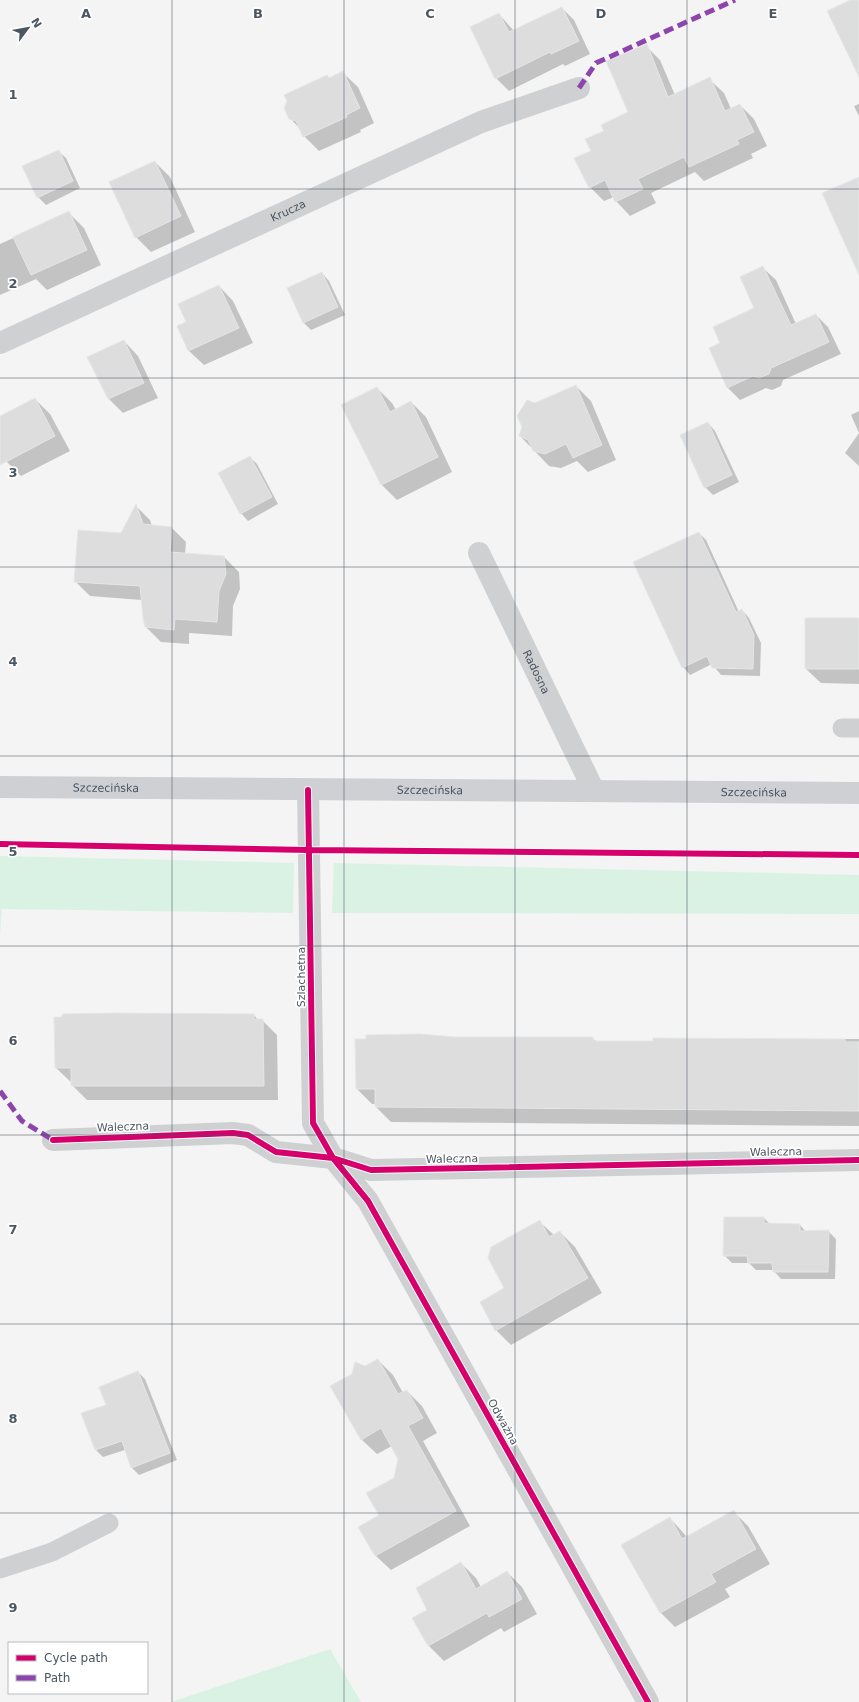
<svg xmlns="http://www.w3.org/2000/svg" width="859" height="1702" font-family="'DejaVu Sans',sans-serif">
<rect width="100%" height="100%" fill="#f4f4f4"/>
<path fill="#d9f2e3" d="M 0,856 L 294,863 L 293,913 L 2,909 L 0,935 Z
M 334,863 L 859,875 L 859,914 L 332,913 Z
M 330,1649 L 361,1702 L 171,1702 Z"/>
<path fill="#0003" d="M 562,8 L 574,20 L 590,54 L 565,66 L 563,64 L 509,91 L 496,78 L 499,14 L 514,31 Z
M 646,46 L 660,60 L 675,95 L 709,79 L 724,93 L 731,109 L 740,105 L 754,119 L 767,146 L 751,154 L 753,158 L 704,181 L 695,172 L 651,193 L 656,203 L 630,216 L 616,201 L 614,197 L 604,201 L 590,187 L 592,151 L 605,131 L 629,113 Z
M 343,73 L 358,87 L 374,123 L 360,130 L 361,132 L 319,151 L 304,136 L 300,129 L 290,118 Z
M 859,104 L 859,116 L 854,106 Z
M 58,151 L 66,158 L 80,188 L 46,205 L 38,197 Z
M 155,162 L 170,177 L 195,232 L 151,252 L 136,237 Z
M 69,213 L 84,228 L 101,265 L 47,290 L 36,279 L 0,295 L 0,244 Z
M 763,268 L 776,280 L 796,324 L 816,315 L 828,327 L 841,354 L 783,380 L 781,386 L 772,390 L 766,388 L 740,400 L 727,387 L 721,343 L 755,309 Z
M 322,273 L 329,281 L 345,315 L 311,330 L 304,323 L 288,289 Z
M 219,286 L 233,301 L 253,343 L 204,365 L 189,351 L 179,327 L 187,323 Z
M 124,341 L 138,356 L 158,398 L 123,413 L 108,398 Z
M 576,386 L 591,401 L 616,460 L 588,472 L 577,461 L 561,468 L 549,466 L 520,436 L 535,404 Z
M 377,388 L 392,403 L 396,410 L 411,402 L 426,417 L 452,472 L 397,500 L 382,485 L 342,406 Z
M 35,399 L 50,414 L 70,451 L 21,476 L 6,461 L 0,449 L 0,417 Z
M 859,411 L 859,433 L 851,415 Z
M 708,423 L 715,431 L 739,482 L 713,495 L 705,487 Z
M 859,433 L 859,466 L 845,453 Z
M 250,457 L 257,464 L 278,504 L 248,521 L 241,513 Z
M 136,506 L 150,520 L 152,526 L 171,527 L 186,542 L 185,554 L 224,557 L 239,572 L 240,589 L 233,606 L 232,636 L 189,633 L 189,644 L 161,642 L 146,627 L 142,600 L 90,596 L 75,581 L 122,534 Z
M 699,533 L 706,540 L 739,612 L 742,610 L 749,618 L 761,643 L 760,676 L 721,675 L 712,664 L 690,675 L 683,667 Z
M 859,619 L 859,684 L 821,683 L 806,669 Z
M 254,1015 L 258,1020 L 262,1020 L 277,1035 L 278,1100 L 87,1100 L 72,1085 L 72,1083 L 56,1068 Z
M 455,1038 L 592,1038 L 597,1042 L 654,1042 L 654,1039 L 859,1039 L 859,1126 L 391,1122 L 376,1107 L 376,1104 L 372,1104 L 357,1089 L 356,1040 Z
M 764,1218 L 770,1224 L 800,1225 L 806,1232 L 828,1231 L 836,1239 L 835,1279 L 781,1279 L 773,1270 L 756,1270 L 749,1263 L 732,1263 L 724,1255 Z
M 540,1222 L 554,1235 L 560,1232 L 575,1247 L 602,1293 L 511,1345 L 496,1330 L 481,1303 L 506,1289 Z
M 378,1360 L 393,1375 L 403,1393 L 407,1391 L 422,1406 L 437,1433 L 423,1441 L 470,1526 L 391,1570 L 376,1556 L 359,1527 L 380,1516 L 394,1479 L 399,1459 L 392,1446 L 377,1454 L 362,1440 L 365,1367 Z
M 138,1372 L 145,1379 L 177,1460 L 139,1475 L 131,1467 L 125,1450 L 103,1457 L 96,1450 L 107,1405 Z
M 733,1511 L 748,1526 L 770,1564 L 725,1589 L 730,1597 L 675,1627 L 660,1612 L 670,1518 L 687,1537 Z
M 461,1563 L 476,1578 L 481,1587 L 507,1572 L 522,1587 L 537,1614 L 504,1632 L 501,1628 L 444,1661 L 429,1646 L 414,1618 L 429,1610 Z"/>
<path fill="#ddddde" stroke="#e5e6e7" d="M 850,0 L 859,0 L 859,77 L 827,11 Z
M 562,7 L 579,41 L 551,54 L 550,52 L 495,79 L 470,27 L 499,13 L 509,32 Z
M 647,44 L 668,97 L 710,77 L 725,111 L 740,104 L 754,132 L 737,140 L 739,144 L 689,167 L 684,157 L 638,179 L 643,189 L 615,202 L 605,180 L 589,188 L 574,158 L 591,151 L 585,139 L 604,131 L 601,125 L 628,112 L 606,61 Z
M 343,71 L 360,108 L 346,115 L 347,117 L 303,137 L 296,121 L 289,119 L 284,108 L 287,101 L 284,95 L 327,75 L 329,78 Z
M 59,150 L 73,181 L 37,198 L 22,166 Z
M 155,161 L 181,216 L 135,238 L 109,182 Z
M 859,177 L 859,275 L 822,193 Z
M 69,211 L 87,250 L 31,275 L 13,237 Z
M 763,266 L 791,325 L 816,314 L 829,342 L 771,368 L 769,374 L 759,378 L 753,376 L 727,388 L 709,348 L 720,343 L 713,327 L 754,308 L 740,277 Z
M 322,272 L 338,307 L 303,323 L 287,288 Z
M 219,285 L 239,328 L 188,351 L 177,326 L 186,322 L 178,304 Z
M 124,340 L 144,383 L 108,399 L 87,357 Z
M 576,385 L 602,445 L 573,458 L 566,444 L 545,454 L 533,451 L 528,440 L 519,436 L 522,427 L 517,416 L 527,400 L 535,403 Z
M 377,387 L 390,412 L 411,401 L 438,457 L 381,485 L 341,405 Z
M 35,398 L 55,436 L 0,465 L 0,416 Z
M 708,422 L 732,475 L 704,488 L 680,435 Z
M 250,456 L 272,497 L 240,514 L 218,473 Z
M 136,504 L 143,524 L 172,527 L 170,552 L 224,556 L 226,574 L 219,591 L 217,622 L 175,619 L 174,630 L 145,627 L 143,618 L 140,586 L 74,582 L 78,530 L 121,533 Z
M 699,532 L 736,612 L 742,609 L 754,635 L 753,669 L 712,668 L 707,656 L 682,668 L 633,562 Z
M 805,618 L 859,618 L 859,669 L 805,669 Z
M 115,1013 L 254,1014 L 254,1019 L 263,1019 L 264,1086 L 71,1086 L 71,1068 L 55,1068 L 54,1017 L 62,1017 L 62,1014 Z
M 420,1034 L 455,1037 L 593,1037 L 593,1041 L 653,1041 L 653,1038 L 845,1039 L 845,1042 L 859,1042 L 859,1111 L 375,1107 L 375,1089 L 356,1089 L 355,1039 L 366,1039 L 366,1035 Z
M 724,1217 L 764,1217 L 764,1223 L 800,1224 L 800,1231 L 829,1230 L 828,1272 L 773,1272 L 772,1263 L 748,1263 L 747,1256 L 723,1256 Z
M 540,1220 L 549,1237 L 560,1231 L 588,1278 L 495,1331 L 480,1302 L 504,1288 L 488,1258 L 491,1247 Z
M 378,1359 L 398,1394 L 407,1390 L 423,1418 L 408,1426 L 456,1511 L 375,1556 L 358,1527 L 379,1515 L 366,1493 L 394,1478 L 398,1459 L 381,1428 L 361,1440 L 330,1386 L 352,1374 L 355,1362 L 365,1366 Z
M 138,1371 L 170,1453 L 131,1468 L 122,1441 L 95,1450 L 81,1413 L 106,1405 L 99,1387 Z
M 734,1510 L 756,1549 L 711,1574 L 716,1582 L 660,1613 L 621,1545 L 670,1517 L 682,1539 Z
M 461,1562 L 476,1589 L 507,1571 L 522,1599 L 489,1617 L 487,1613 L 428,1646 L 412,1618 L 427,1610 L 416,1588 Z"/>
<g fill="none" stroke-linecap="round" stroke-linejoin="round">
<path stroke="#ced0d2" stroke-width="19" d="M 842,728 L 859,728
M 0,1569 L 52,1552 L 109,1523"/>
<g stroke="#ced0d2" stroke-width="22">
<path id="s1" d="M 0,343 L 481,122 L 579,88"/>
<path id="s2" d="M 479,553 L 594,791"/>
<path d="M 308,790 L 313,1123 L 333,1158 L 368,1201 L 648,1702"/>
<path d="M 53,1140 L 233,1133 L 248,1135 L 276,1152 L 333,1158 L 371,1170 L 859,1160"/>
</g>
<path stroke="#ced0d4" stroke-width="22" id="s3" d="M 0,787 L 859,793"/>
<path stroke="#8e44ad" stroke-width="5" stroke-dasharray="10 5" stroke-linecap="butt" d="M 579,88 L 596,63 L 735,0
M 0,1091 L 22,1121 L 53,1140"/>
<defs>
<path id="cycleway" d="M 308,790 L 313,1123 L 333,1158 L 368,1201 L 648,1702
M 0,844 L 309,850 L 859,855
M 53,1140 L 233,1133 L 248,1135 L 276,1152 L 333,1158 L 371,1170 L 859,1160"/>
</defs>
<use href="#cycleway" stroke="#fff" stroke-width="8"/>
<use href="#cycleway" stroke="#d6006c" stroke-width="6"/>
</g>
<path fill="none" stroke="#4a5661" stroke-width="1" stroke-opacity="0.55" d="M 172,0 L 172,1702M 344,0 L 344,1702M 515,0 L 515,1702M 687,0 L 687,1702M 0,189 L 859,189M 0,378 L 859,378M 0,567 L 859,567M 0,756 L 859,756M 0,946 L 859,946M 0,1135 L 859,1135M 0,1324 L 859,1324M 0,1513 L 859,1513"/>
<g text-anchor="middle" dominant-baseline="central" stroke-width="3.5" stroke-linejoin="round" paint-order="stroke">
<g font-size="11" fill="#4a5661" stroke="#fff">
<text stroke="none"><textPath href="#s1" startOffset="317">Krucza</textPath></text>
<text stroke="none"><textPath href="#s2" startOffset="132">Radosna</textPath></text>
<text stroke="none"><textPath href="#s3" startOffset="106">Szczecińska</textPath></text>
<text stroke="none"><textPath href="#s3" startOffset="430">Szczecińska</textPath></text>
<text stroke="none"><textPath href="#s3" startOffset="754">Szczecińska</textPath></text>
<text transform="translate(301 977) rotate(-90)">Szlachetna</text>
<text transform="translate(123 1127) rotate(-2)">Waleczna</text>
<text transform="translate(776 1152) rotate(-1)">Waleczna</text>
<text transform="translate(452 1159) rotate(-1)">Waleczna</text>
<text transform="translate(503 1422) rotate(61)">Odważna</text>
</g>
</g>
<g font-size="13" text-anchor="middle" font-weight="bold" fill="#4a5661" stroke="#fff" stroke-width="3.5" stroke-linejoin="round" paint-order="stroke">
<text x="86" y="18">A</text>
<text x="258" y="18">B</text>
<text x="430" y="18">C</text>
<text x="601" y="18">D</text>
<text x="773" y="18">E</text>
<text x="13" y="99">1</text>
<text x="13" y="288">2</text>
<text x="13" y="477">3</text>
<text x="13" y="666">4</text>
<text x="13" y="856">5</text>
<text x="13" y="1045">6</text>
<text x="13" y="1234">7</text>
<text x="13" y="1423">8</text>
<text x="13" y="1612">9</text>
</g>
<rect x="8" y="1642" width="140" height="52" fill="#ffffff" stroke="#b7bbc0"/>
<rect x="16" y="1655" width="20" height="6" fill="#d6006c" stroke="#b7bbc0"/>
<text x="44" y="1662" font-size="12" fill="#4a5661">Cycle path</text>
<rect x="16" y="1675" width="20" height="6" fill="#8e44ad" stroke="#b7bbc0"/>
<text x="44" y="1682" font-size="12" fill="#4a5661">Path</text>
<g transform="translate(28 28) rotate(58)" stroke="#ffffff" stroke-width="3" paint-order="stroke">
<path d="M0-3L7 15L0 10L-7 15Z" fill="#4a5661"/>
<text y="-6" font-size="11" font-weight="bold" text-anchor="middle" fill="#4a5661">N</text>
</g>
</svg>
